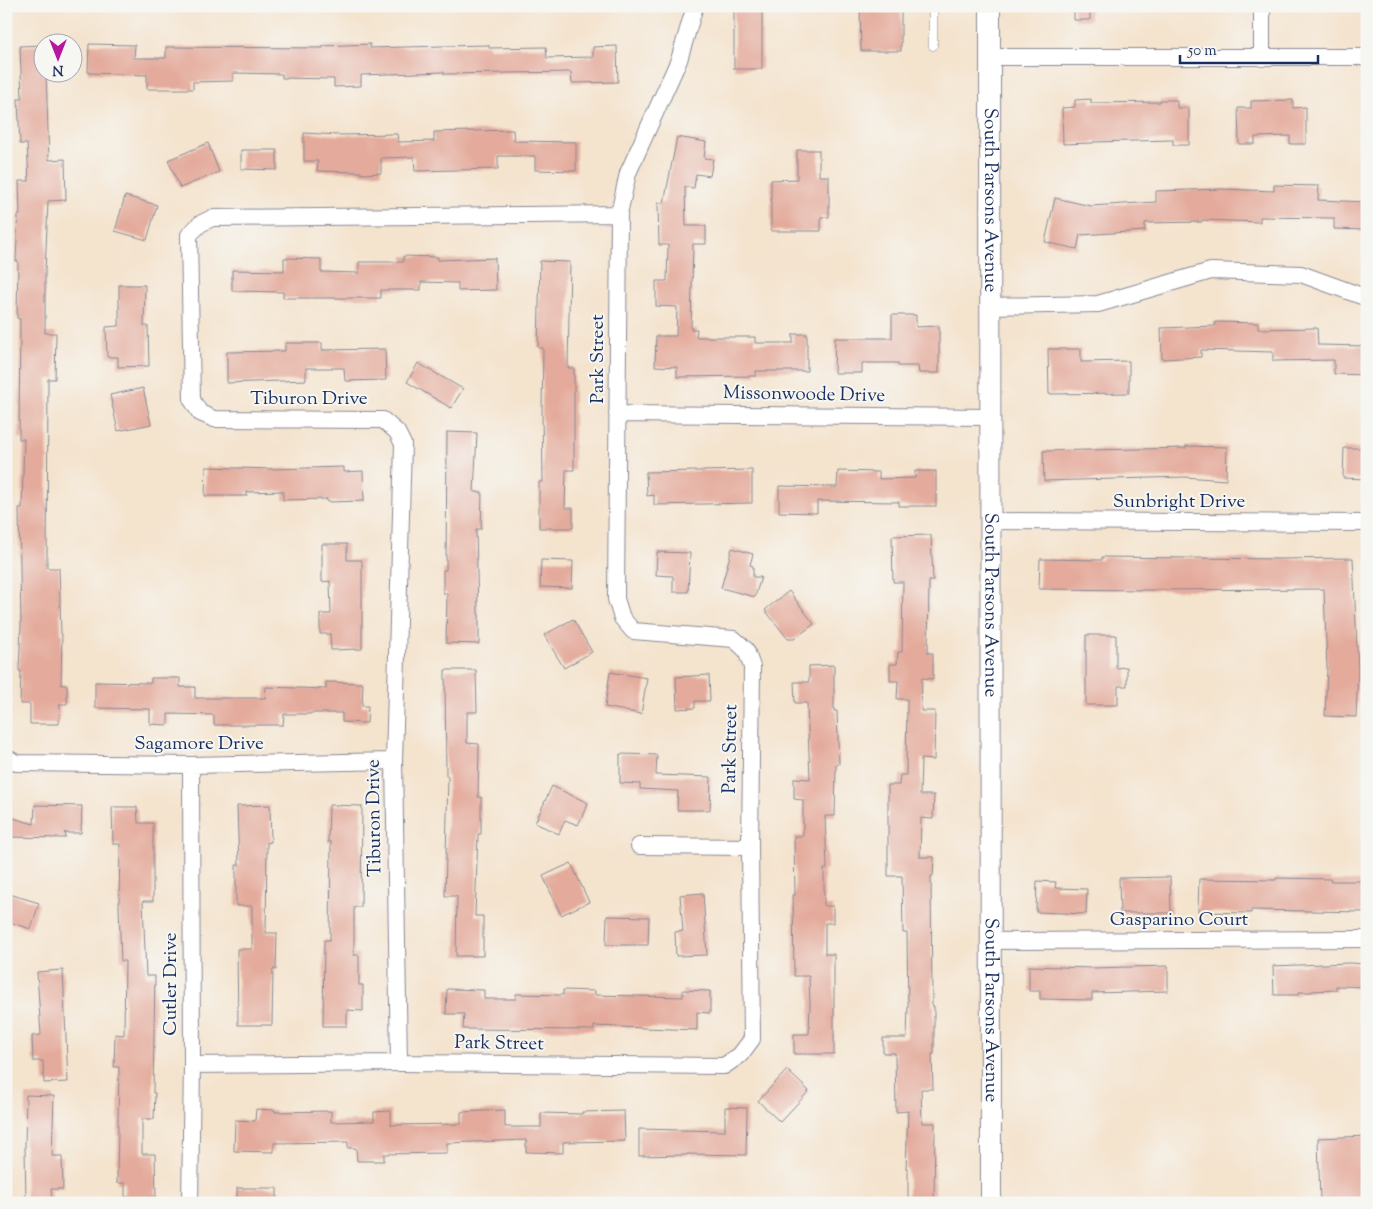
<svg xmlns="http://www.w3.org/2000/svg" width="1373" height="1209" font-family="'Sorts Mill Goudy',serif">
<rect width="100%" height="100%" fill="#f6f6f2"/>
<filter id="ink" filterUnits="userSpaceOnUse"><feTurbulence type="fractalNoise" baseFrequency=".02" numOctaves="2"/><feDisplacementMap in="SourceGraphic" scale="10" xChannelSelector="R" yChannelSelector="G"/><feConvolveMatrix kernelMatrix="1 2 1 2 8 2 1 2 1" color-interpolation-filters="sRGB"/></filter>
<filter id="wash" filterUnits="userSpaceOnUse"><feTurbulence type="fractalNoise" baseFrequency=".0096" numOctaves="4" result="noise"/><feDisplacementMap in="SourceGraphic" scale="20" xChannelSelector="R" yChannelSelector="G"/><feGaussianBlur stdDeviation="1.12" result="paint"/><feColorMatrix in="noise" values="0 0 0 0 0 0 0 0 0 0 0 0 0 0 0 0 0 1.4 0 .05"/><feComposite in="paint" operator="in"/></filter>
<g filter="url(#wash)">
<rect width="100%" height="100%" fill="#f4e3cd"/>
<g id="blocks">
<path fill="#e4ab9c" d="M 734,6 L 762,6 L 762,69 L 734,69 Z
M 860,6 L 901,6 L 901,51 L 861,51 Z
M 1074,6 L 1090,6 L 1090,20 L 1074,20 Z
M 89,44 L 135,45 L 134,58 L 166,58 L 166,47 L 323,48 L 323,46 L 370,44 L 370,48 L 443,46 L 489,45 L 489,48 L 546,47 L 547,58 L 593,57 L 593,47 L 617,46 L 618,82 L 572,83 L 571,72 L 444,74 L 444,72 L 361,75 L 361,86 L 334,87 L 334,79 L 282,78 L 282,74 L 233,73 L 233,81 L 193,82 L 193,89 L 147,89 L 147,75 L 88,73 Z
M 42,45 L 42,72 L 46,72 L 49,160 L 65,159 L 66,200 L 48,201 L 45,273 L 45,333 L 56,333 L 55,379 L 48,379 L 47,568 L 59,568 L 61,634 L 62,634 L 61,685 L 67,685 L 67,704 L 60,704 L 59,724 L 30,724 L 30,704 L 20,704 L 21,671 L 19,671 L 21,626 L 19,508 L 22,508 L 24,439 L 19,439 L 20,319 L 17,318 L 18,261 L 16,261 L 18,215 L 20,215 L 19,181 L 29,181 L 27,144 L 20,144 L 18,99 L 22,99 L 20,46 Z
M 1091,99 L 1091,103 L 1160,102 L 1160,100 L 1177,100 L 1177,108 L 1189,108 L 1189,145 L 1173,145 L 1173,140 L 1093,142 L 1093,143 L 1063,144 L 1062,108 L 1075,107 L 1075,100 Z
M 1293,100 L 1293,108 L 1306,107 L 1306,144 L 1290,144 L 1290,136 L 1255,137 L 1255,144 L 1239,144 L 1238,108 L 1251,108 L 1251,101 Z
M 513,130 L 514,141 L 576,142 L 576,171 L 535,170 L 535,156 L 498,156 L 498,169 L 415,171 L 414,157 L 381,158 L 381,173 L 361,174 L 361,172 L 317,171 L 318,161 L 304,161 L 304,133 L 338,135 L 397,134 L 398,142 L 434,141 L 434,132 Z
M 677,137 L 706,142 L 704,158 L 713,159 L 710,176 L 696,174 L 694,188 L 685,187 L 686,226 L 706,226 L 706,244 L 693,244 L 691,329 L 697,329 L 696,337 L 755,337 L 755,343 L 793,343 L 793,334 L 807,334 L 807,371 L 756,371 L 756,376 L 677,377 L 677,367 L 655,366 L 656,336 L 676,336 L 677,307 L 656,306 L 656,281 L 667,281 L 668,245 L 659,245 L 658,203 L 664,203 Z
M 208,143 L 219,172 L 180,188 L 168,160 Z
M 241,150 L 277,150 L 277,170 L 241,169 Z
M 797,150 L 819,150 L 819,176 L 829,176 L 829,217 L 821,217 L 821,231 L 771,231 L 771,180 L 797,179 Z
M 1274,185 L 1319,186 L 1318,200 L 1367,202 L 1367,230 L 1334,229 L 1334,218 L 1260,217 L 1260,222 L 1202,220 L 1202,222 L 1145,223 L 1145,231 L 1080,235 L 1077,249 L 1045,242 L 1055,198 L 1091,206 L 1156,202 L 1156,191 L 1222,189 L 1274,191 Z
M 125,196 L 157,205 L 147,240 L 115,231 Z
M 403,256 L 438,257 L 438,260 L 495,258 L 496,290 L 458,291 L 458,283 L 421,282 L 421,290 L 381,290 L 381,298 L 283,298 L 283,292 L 232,291 L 232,270 L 284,271 L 284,258 L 321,259 L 321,272 L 359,273 L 359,262 L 403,262 Z
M 540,261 L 570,262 L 568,368 L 574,368 L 574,470 L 566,470 L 565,508 L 573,508 L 573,528 L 539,528 L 539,482 L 543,482 L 542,412 L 543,348 L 538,348 Z
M 119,285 L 145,285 L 144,326 L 148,326 L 149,366 L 118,367 L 118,357 L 107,357 L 106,327 L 119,326 Z
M 892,315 L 916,315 L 916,327 L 939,326 L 939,373 L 919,373 L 918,366 L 898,366 L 898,363 L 862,363 L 862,373 L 834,373 L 835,338 L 892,338 Z
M 1215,322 L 1258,323 L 1258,329 L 1317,328 L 1318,345 L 1367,346 L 1367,375 L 1334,374 L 1334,360 L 1273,361 L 1273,352 L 1201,350 L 1201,357 L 1162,359 L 1161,328 L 1215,326 Z
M 285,343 L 322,343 L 322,350 L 385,349 L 386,380 L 345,381 L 344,368 L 306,368 L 306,380 L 227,383 L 227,352 L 285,351 Z
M 1048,349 L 1081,349 L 1081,362 L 1129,361 L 1129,393 L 1049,394 Z
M 418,363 L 463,389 L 451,408 L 407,382 Z
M 143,388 L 151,424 L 118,431 L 110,395 Z
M 447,432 L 477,433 L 474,492 L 482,492 L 481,529 L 476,529 L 478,614 L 479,614 L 479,644 L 446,643 L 447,593 L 443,593 L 443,570 L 446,570 Z
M 1186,446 L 1227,447 L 1226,480 L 1185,477 L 1044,481 L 1043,451 L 1186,448 Z
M 1344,448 L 1367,448 L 1367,479 L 1343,478 Z
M 206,467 L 272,469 L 344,467 L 344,472 L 363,471 L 364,501 L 327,502 L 327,499 L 283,500 L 283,491 L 247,492 L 247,496 L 205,496 Z
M 752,470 L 752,503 L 654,505 L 654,495 L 647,496 L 646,472 Z
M 838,471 L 879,472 L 879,479 L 915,478 L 915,471 L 936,471 L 936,506 L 899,506 L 899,502 L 817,501 L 817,513 L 779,512 L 779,486 L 837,487 Z
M 931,535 L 933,581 L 929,581 L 928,653 L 933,653 L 933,679 L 922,678 L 921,711 L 935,711 L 934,760 L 921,759 L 920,795 L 934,795 L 933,819 L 921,818 L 920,857 L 934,857 L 933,876 L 931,876 L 932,1006 L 934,1006 L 934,1054 L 932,1054 L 933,1089 L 921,1089 L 922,1123 L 935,1123 L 934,1203 L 908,1203 L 908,1169 L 906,1169 L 908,1111 L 896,1112 L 895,1053 L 883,1053 L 883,1038 L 907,1038 L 908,1006 L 907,933 L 903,933 L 902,876 L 888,876 L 888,785 L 899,785 L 900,775 L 906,775 L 907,699 L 897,699 L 898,681 L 890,681 L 890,664 L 897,664 L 898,652 L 902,652 L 903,582 L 893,582 L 892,536 Z
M 322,544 L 347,544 L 347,560 L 362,560 L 362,649 L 331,650 L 330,634 L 320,634 L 320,614 L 331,614 L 330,581 L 322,582 Z
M 732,548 L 753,554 L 750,565 L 753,566 L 753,577 L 761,577 L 755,597 L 721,588 Z
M 657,552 L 690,553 L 688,592 L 673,592 L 673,576 L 656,575 Z
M 1102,557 L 1281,559 L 1353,558 L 1358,670 L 1356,717 L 1325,716 L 1327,668 L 1324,589 L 1148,590 L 1039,589 L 1040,559 L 1102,560 Z
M 541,560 L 573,561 L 572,588 L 540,587 Z
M 789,591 L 814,624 L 794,639 L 788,639 L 765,610 Z
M 573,619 L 592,652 L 564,668 L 544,635 Z
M 1086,635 L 1116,635 L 1116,668 L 1127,667 L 1127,686 L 1118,686 L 1118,705 L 1086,705 Z
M 834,665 L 834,711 L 837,711 L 839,764 L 836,765 L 835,816 L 825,816 L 827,869 L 824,869 L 824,906 L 833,906 L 833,923 L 825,923 L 825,954 L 834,954 L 834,1054 L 794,1054 L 794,1034 L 809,1034 L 810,1003 L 809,976 L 794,976 L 793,895 L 795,895 L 794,836 L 803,836 L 803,800 L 794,799 L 794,778 L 810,779 L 807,703 L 795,703 L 794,682 L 809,682 L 809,666 Z
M 445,670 L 476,670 L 477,712 L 467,712 L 467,743 L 479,744 L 478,797 L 481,797 L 481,834 L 478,834 L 475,916 L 483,916 L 483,956 L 456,956 L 457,896 L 445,896 L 448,776 L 446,776 Z
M 610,672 L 647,678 L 641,714 L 605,707 Z
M 709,675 L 710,701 L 695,701 L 695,708 L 677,709 L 676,677 Z
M 151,678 L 180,678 L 180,687 L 195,687 L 195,698 L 265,698 L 266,687 L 326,689 L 326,682 L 363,683 L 362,706 L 368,706 L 367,723 L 342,722 L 342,713 L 310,713 L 310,714 L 284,714 L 283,725 L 214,725 L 214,715 L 168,714 L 168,725 L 150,724 L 150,709 L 95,708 L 95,682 L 151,683 Z
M 620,754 L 657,755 L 656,775 L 711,777 L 710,810 L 677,810 L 678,791 L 640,789 L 640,784 L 620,783 Z
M 552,786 L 588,803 L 578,825 L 565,820 L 559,834 L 535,823 Z
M 35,805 L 82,806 L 81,833 L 64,833 L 66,833 L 65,838 L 6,837 L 6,816 L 34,824 Z
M 270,805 L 271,842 L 267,843 L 266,933 L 277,933 L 276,970 L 273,969 L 272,1025 L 238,1025 L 237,949 L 252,949 L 252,906 L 236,906 L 236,865 L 239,865 L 237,806 Z
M 329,805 L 362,806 L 361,907 L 354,907 L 354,955 L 359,955 L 359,985 L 363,985 L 363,1011 L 347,1010 L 347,1026 L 323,1026 L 324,940 L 330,940 L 331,842 L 328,842 Z
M 112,807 L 137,807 L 138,823 L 153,823 L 153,901 L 143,901 L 146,976 L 155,976 L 153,1093 L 155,1093 L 154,1119 L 142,1119 L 142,1154 L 155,1154 L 156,1197 L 125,1197 L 125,1183 L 117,1183 L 119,1067 L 114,1067 L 115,1034 L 124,1035 L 125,961 L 121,961 L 119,907 L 120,844 L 113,844 Z
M 571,863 L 589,902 L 561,915 L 543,876 Z
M 1170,877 L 1171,913 L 1120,913 L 1119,878 Z
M 1276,878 L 1331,879 L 1330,881 L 1367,881 L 1367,912 L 1251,910 L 1251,913 L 1198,912 L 1199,879 L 1276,880 Z
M 1037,881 L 1056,882 L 1055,888 L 1087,889 L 1086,914 L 1036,912 Z
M 6,893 L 39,903 L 31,929 L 6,921 Z
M 703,893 L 707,955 L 676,956 L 675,932 L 683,931 L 680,895 Z
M 607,916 L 649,917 L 648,945 L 606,945 Z
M 1350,963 L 1367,964 L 1367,987 L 1336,986 L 1336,990 L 1312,991 L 1312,992 L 1299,992 L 1299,995 L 1274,995 L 1273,966 Z
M 1029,966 L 1092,968 L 1168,966 L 1168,991 L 1092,993 L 1092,1000 L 1040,999 L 1040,991 L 1029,991 Z
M 63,970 L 68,1082 L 44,1083 L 43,1061 L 33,1061 L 32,1036 L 41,1035 L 37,972 Z
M 447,989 L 484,990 L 484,999 L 516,999 L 516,994 L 563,995 L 563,990 L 595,991 L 595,995 L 683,997 L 683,990 L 710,991 L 710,1013 L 697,1012 L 697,1030 L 594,1026 L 594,1030 L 463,1029 L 464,1014 L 446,1014 Z
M 787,1070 L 809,1091 L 780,1122 L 758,1101 Z
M 26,1095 L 54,1096 L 52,1156 L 62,1156 L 63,1189 L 51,1189 L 52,1199 L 26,1200 L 25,1149 Z
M 725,1107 L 747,1108 L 746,1155 L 687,1154 L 687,1155 L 639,1156 L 639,1129 L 725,1131 Z
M 256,1109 L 275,1110 L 275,1112 L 331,1111 L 331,1122 L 374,1121 L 374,1112 L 391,1111 L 391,1125 L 461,1124 L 461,1112 L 505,1110 L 505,1127 L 541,1127 L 541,1113 L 582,1114 L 582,1112 L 624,1111 L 625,1141 L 563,1142 L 563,1153 L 526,1152 L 526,1140 L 447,1143 L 447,1153 L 384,1154 L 384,1161 L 357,1161 L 356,1148 L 348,1148 L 348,1142 L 274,1143 L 274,1152 L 234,1151 L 235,1120 L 255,1121 Z
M 1367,1136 L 1367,1199 L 1320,1201 L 1318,1138 Z
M 237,1188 L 277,1188 L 277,1203 L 237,1203 Z"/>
</g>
</g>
<g filter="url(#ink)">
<use href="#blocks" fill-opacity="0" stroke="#888996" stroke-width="1"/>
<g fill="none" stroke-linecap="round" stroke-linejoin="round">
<defs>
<path id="service" d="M 933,6 L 933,46"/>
<path id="minor" d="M 990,57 L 1367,57
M 1262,58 L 1262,6
M 990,306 L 1098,304 L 1211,271 L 1301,274 L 1367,298
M 617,414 L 990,417
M 990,521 L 1367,523
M 6,757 L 16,763 L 191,765 L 394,761
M 639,846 L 750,847
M 991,941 L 1367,939
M 399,1063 L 394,761 L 403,444 L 397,432 L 383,420 L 214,419 L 200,413 L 192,400 L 189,235 L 200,224 L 212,218 L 619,214
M 192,1065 L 399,1063 L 724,1066 L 740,1055 L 752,1039 L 750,847 L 752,667 L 746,650 L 734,639 L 633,631 L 622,618 L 616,599 L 619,214 L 628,173 L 679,60 L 695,6
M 190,1203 L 192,1065 L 191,765"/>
<g id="tertiary">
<path id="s1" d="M 990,6 L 991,1203"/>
</g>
</defs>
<use href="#service" stroke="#888996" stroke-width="9"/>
<use href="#minor" stroke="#888996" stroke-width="18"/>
<use href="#tertiary" stroke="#888996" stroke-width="22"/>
<use href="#service" stroke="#fff" stroke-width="8"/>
<use href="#minor" stroke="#fff" stroke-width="16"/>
<use href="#tertiary" stroke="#fff" stroke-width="20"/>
</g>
</g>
<g text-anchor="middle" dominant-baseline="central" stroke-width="4" stroke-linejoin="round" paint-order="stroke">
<g font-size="19" fill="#1b2f5e" stroke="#f6f6f2">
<text stroke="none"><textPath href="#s1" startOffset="194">South Parsons Avenue</textPath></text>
<text transform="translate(598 359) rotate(-90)">Park Street</text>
<text transform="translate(804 395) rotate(1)">Missonwoode Drive</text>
<text x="309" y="399">Tiburon Drive</text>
<text x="1179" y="502">Sunbright Drive</text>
<text stroke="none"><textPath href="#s1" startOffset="599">South Parsons Avenue</textPath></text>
<text x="199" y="744">Sagamore Drive</text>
<text transform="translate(731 749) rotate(-89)">Park Street</text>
<text transform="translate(375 818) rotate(-91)">Tiburon Drive</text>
<text x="1179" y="920">Gasparino Court</text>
<text transform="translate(171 984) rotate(-90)">Cutler Drive</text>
<text stroke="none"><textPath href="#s1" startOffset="1004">South Parsons Avenue</textPath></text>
<text transform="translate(499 1044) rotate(1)">Park Street</text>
</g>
</g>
<rect width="1373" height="1209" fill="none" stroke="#f6f6f2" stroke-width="25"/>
<g transform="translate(58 58) rotate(180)"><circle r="24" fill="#f6f6f2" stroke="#9ea6b7"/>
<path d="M0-4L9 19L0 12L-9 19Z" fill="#b5179e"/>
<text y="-8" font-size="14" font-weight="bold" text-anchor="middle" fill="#1b2f5e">N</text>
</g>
<path d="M1180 55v8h138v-8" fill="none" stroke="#1b2f5e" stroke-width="2.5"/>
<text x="1188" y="55" font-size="15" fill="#1b2f5e" stroke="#f6f6f2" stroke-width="4" paint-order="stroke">50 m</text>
</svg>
